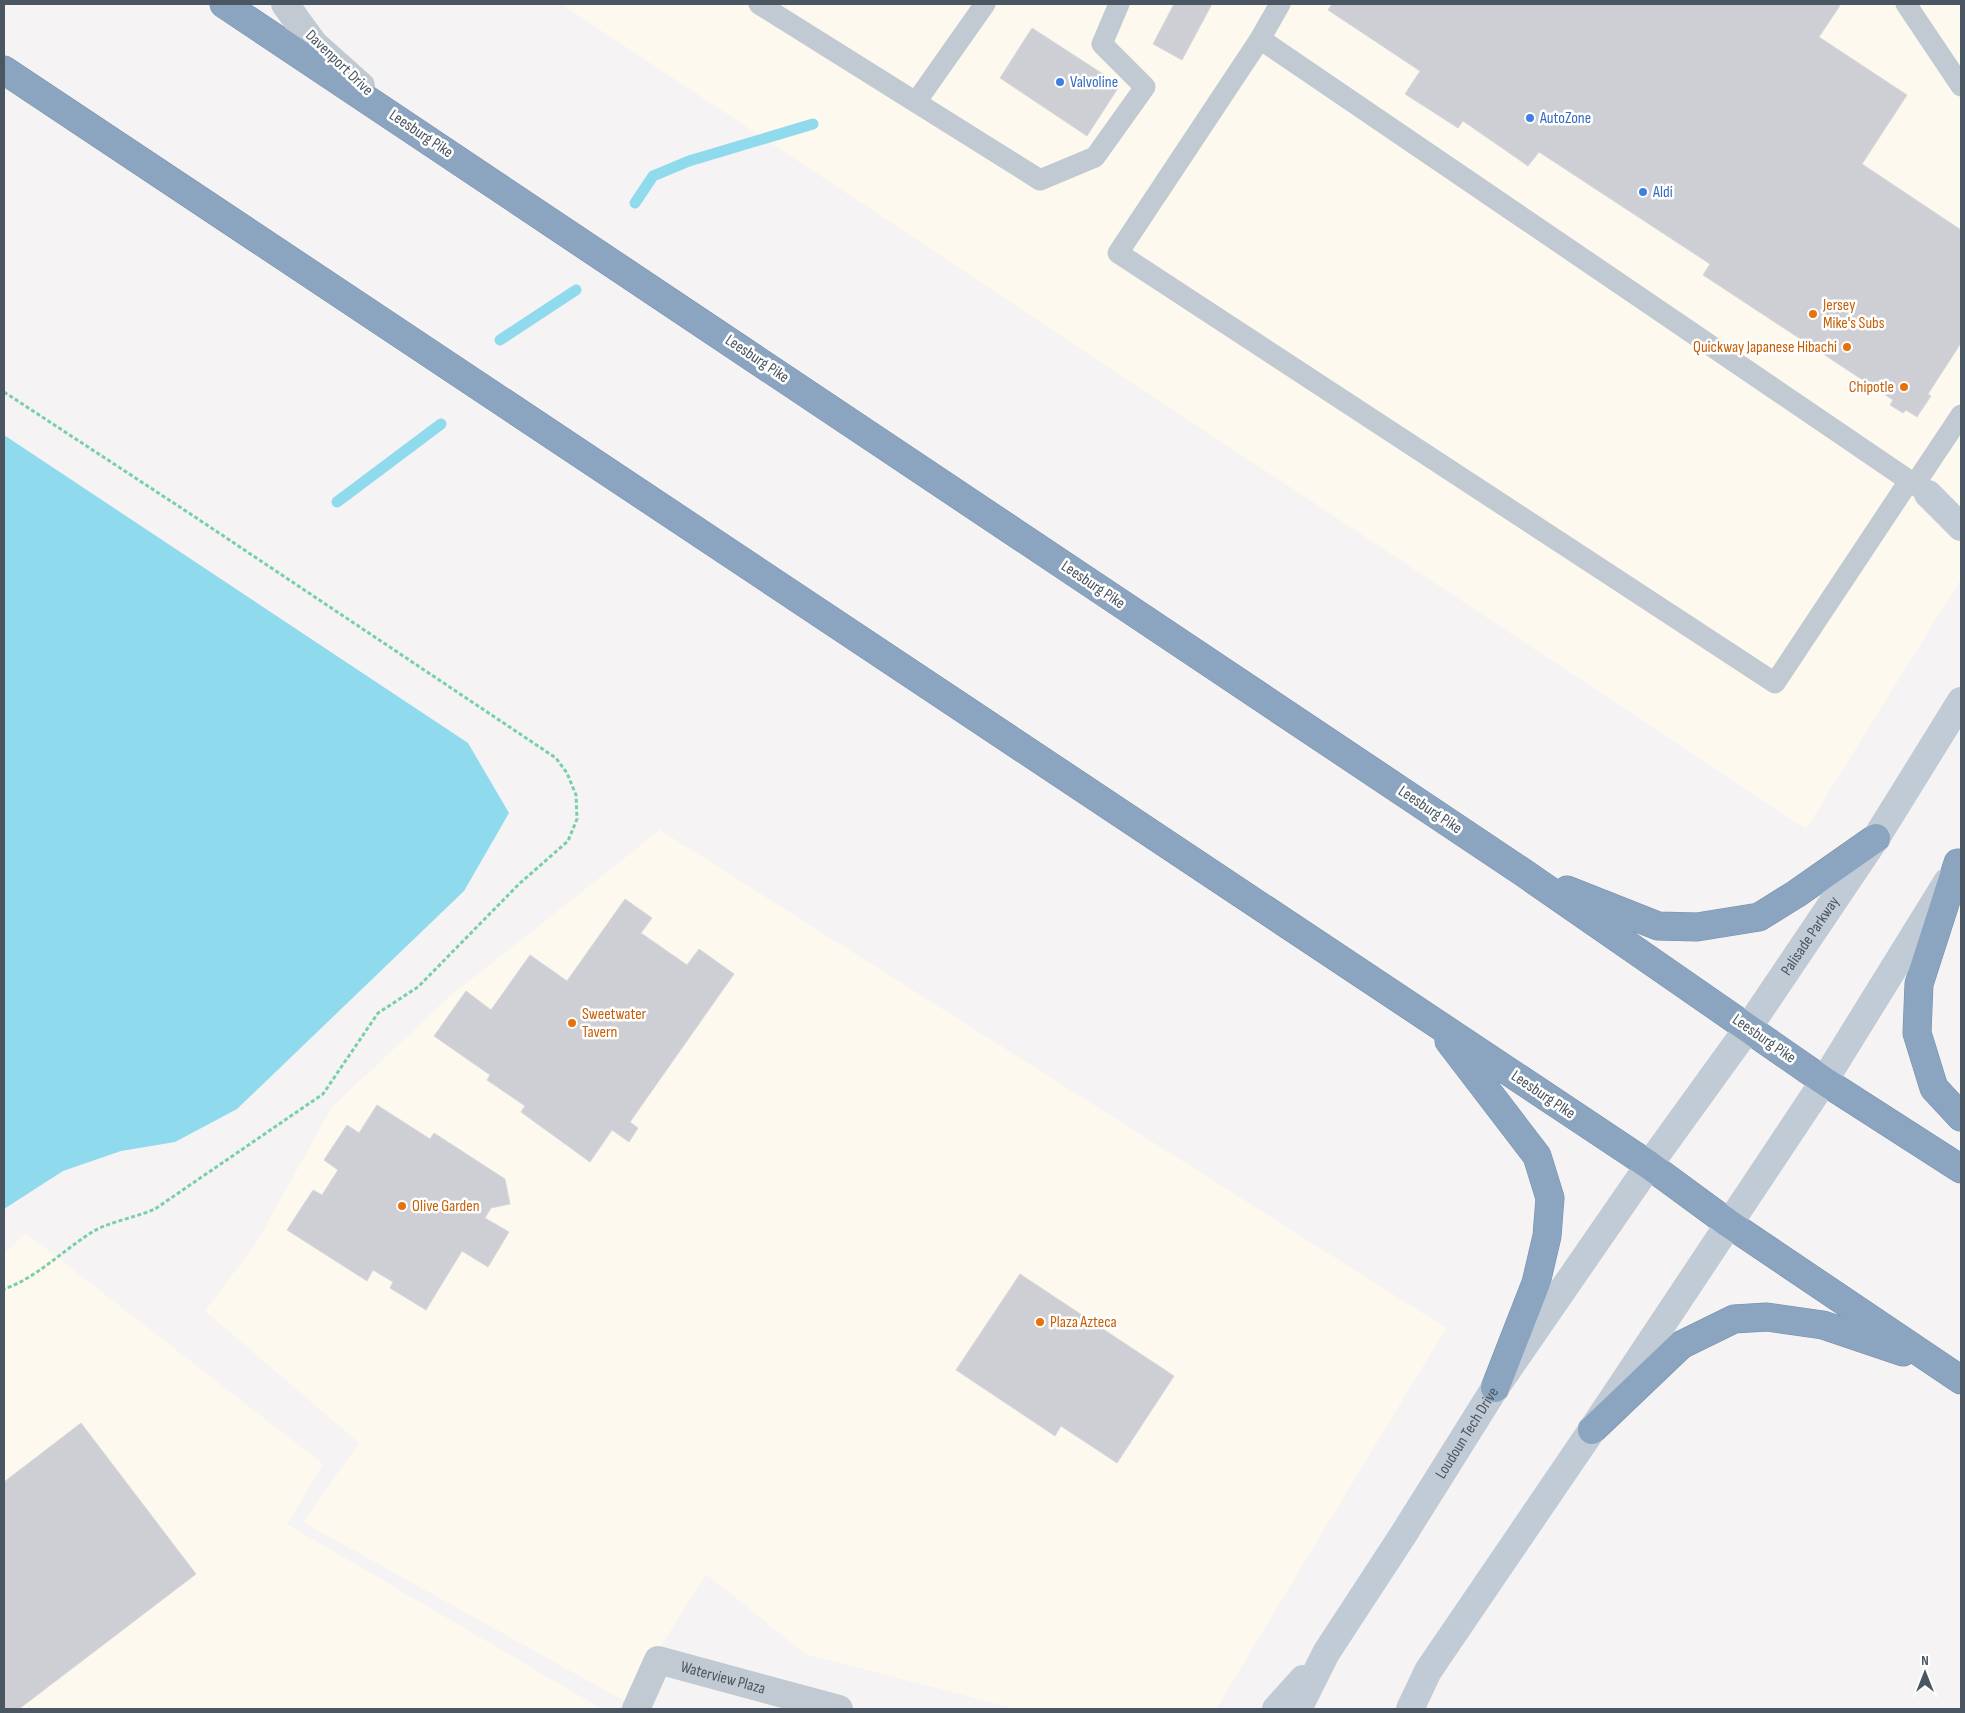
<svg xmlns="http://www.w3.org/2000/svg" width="1965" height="1713" font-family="'Sofia Sans Condensed',sans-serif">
<rect width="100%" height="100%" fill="#f5f3f3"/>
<path fill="#fdf9ef" d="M 561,4 L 1961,4 L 1961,579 L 1806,829 Z
M 660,830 L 1446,1328 L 1216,1709 L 1017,1709 L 805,1654 L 706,1574 L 626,1702 L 303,1522 L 359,1443 L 205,1311 L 256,1243 L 332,1107 L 450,996 Z
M 26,1233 L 323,1464 L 287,1524 L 602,1709 L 4,1709 L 4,1253 Z"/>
<path fill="#90daee" d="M 4,435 L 468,743 L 509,813 L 464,891 L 237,1109 L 175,1142 L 121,1151 L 63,1171 L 4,1209 Z"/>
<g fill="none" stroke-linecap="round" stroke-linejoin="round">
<path stroke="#90daee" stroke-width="11" d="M 635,203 L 653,176 L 689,161 L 813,124
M 500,340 L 576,290
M 337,502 L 441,424"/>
</g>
<path fill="#cdcfd5" stroke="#d7d9de" d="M 1174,4 L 1212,4 L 1182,60 L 1153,44 Z
M 1332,4 L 1841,4 L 1819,37 L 1907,95 L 1862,164 L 1961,230 L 1961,343 L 1928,394 L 1931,396 L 1917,417 L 1906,410 L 1903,413 L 1890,405 L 1893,400 L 1703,275 L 1710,264 L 1539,152 L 1528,166 L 1463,121 L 1458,128 L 1405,94 L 1420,71 L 1328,10 Z
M 1032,28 L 1120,85 L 1087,136 L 1000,78 Z
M 625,899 L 652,918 L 641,933 L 687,965 L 699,949 L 734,974 L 630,1122 L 638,1128 L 629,1142 L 612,1130 L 590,1162 L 521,1112 L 525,1106 L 487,1080 L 490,1075 L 434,1036 L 466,991 L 491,1010 L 530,955 L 567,981 Z
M 377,1105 L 430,1139 L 434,1133 L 505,1179 L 510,1204 L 491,1208 L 485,1218 L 509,1232 L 488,1267 L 462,1251 L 426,1310 L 390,1288 L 393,1282 L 373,1270 L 367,1281 L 287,1230 L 313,1190 L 322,1195 L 338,1170 L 324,1160 L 347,1125 L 359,1133 Z
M 1020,1274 L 1174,1376 L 1117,1463 L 1061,1426 L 1055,1436 L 956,1370 Z
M 81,1423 L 196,1574 L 19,1709 L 4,1709 L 4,1482 Z"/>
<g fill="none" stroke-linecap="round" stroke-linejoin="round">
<defs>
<path id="highway" d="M 224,4 L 1524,873 L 1824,1081 L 1961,1169
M 4,70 L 1649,1165 L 1728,1223 L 1961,1380
M 1958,863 L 1919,984 L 1917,1033 L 1934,1088 L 1961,1117
M 1567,890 L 1658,926 L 1697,927 L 1759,917 L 1796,894 L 1876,838
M 1449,1041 L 1537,1156 L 1550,1198 L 1547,1236 L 1536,1283 L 1495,1388
M 1592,1430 L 1681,1345 L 1734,1319 L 1767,1317 L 1823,1325 L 1903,1352"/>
</defs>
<use href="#highway" stroke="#7690ad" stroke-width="29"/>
<path stroke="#7ad0a6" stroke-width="3" stroke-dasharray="4 2.5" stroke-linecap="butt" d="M 4,392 L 192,515 L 556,758 L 567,773 L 576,795 L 577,819 L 568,841 L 519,884 L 418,987 L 378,1013 L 323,1094 L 155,1209 C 137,1217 109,1222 94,1231 C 64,1249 37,1278 4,1289"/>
<path stroke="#c1cad2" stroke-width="21" d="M 759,4 L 1040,180 L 1095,157 L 1145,87 L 1102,44 L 1119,4
M 1280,4 L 1260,39 L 1920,488
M 1906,4 L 1961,86
M 1260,39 L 1118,253 L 1775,683 L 1909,481
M 916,102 L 985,4
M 1915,484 L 1961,415"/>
<g stroke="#c1cad2" stroke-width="28">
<path d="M 285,4 L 314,44 L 361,86"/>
<path id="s1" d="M 636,1709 L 658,1660 L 839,1709"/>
</g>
<g stroke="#c1cbd6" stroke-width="28">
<path d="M 1928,494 L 1961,527"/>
<path d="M 1276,1709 L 1303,1679"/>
<path id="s2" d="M 1298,1709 L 1326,1653 L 1403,1535 L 1495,1388 L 1649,1165 L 1748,1028 L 1876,838 L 1961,701"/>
<path d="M 1410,1709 L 1428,1671 L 1592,1430 L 1824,1081 L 1947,882"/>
</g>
<use href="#highway" stroke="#8ba5c1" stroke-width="28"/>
</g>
<g fill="#3f7fe0" stroke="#fff" stroke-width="2">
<circle cx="1060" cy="82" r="5"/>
<circle cx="1530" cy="118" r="5"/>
<circle cx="1643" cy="192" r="5"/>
</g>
<g fill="#e8710a" stroke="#fff" stroke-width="2">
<circle cx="1813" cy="314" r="5"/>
<circle cx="1847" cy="347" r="5"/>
<circle cx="1904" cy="387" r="5"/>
<circle cx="572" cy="1023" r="5"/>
<circle cx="402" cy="1206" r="5"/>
<circle cx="1040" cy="1322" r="5"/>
</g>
<g text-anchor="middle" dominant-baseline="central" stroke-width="5" stroke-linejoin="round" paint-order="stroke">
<g font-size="16" fill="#4a5661" stroke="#fff">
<text transform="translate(339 63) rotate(44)">Davenport Drive</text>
<text transform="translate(421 134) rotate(34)">Leesburg Pike</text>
<text transform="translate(757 359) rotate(34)">Leesburg Pike</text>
<text transform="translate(1093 585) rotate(34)">Leesburg Pike</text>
<text transform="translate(1430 810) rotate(34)">Leesburg Pike</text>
<text stroke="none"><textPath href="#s2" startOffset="928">Palisade Parkway</textPath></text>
<text transform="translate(1764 1039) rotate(35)">Leesburg Pike</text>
<text transform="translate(1543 1095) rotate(34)">Leesburg PIke</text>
<text stroke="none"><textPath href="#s2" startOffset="324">Loudoun Tech Drive</textPath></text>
<text stroke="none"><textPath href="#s1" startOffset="121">Waterview Plaza</textPath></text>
</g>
<g font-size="16" fill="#366cbe" stroke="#fff" text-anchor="start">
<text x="1070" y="82">Valvoline</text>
<text x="1540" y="118">AutoZone</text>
<text x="1653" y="192">Aldi</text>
</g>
<g font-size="16" fill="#c56008" stroke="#fff" text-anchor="start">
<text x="1823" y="305">Jersey<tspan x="1823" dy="18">Mike's Subs</tspan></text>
<text x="1837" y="347" text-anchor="end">Quickway Japanese Hibachi</text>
<text x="1894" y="387" text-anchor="end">Chipotle</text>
<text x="582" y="1014">Sweetwater<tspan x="582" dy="18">Tavern</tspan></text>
<text x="412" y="1206">Olive Garden</text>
<text x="1050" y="1322">Plaza Azteca</text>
</g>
</g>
<rect width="1965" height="1713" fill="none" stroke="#4a5661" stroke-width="10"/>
<g transform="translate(1925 1673)" stroke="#ffffff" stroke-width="4" paint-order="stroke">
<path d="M0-4L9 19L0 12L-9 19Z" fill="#4a5661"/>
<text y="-8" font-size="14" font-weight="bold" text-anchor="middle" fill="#4a5661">N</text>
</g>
</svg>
